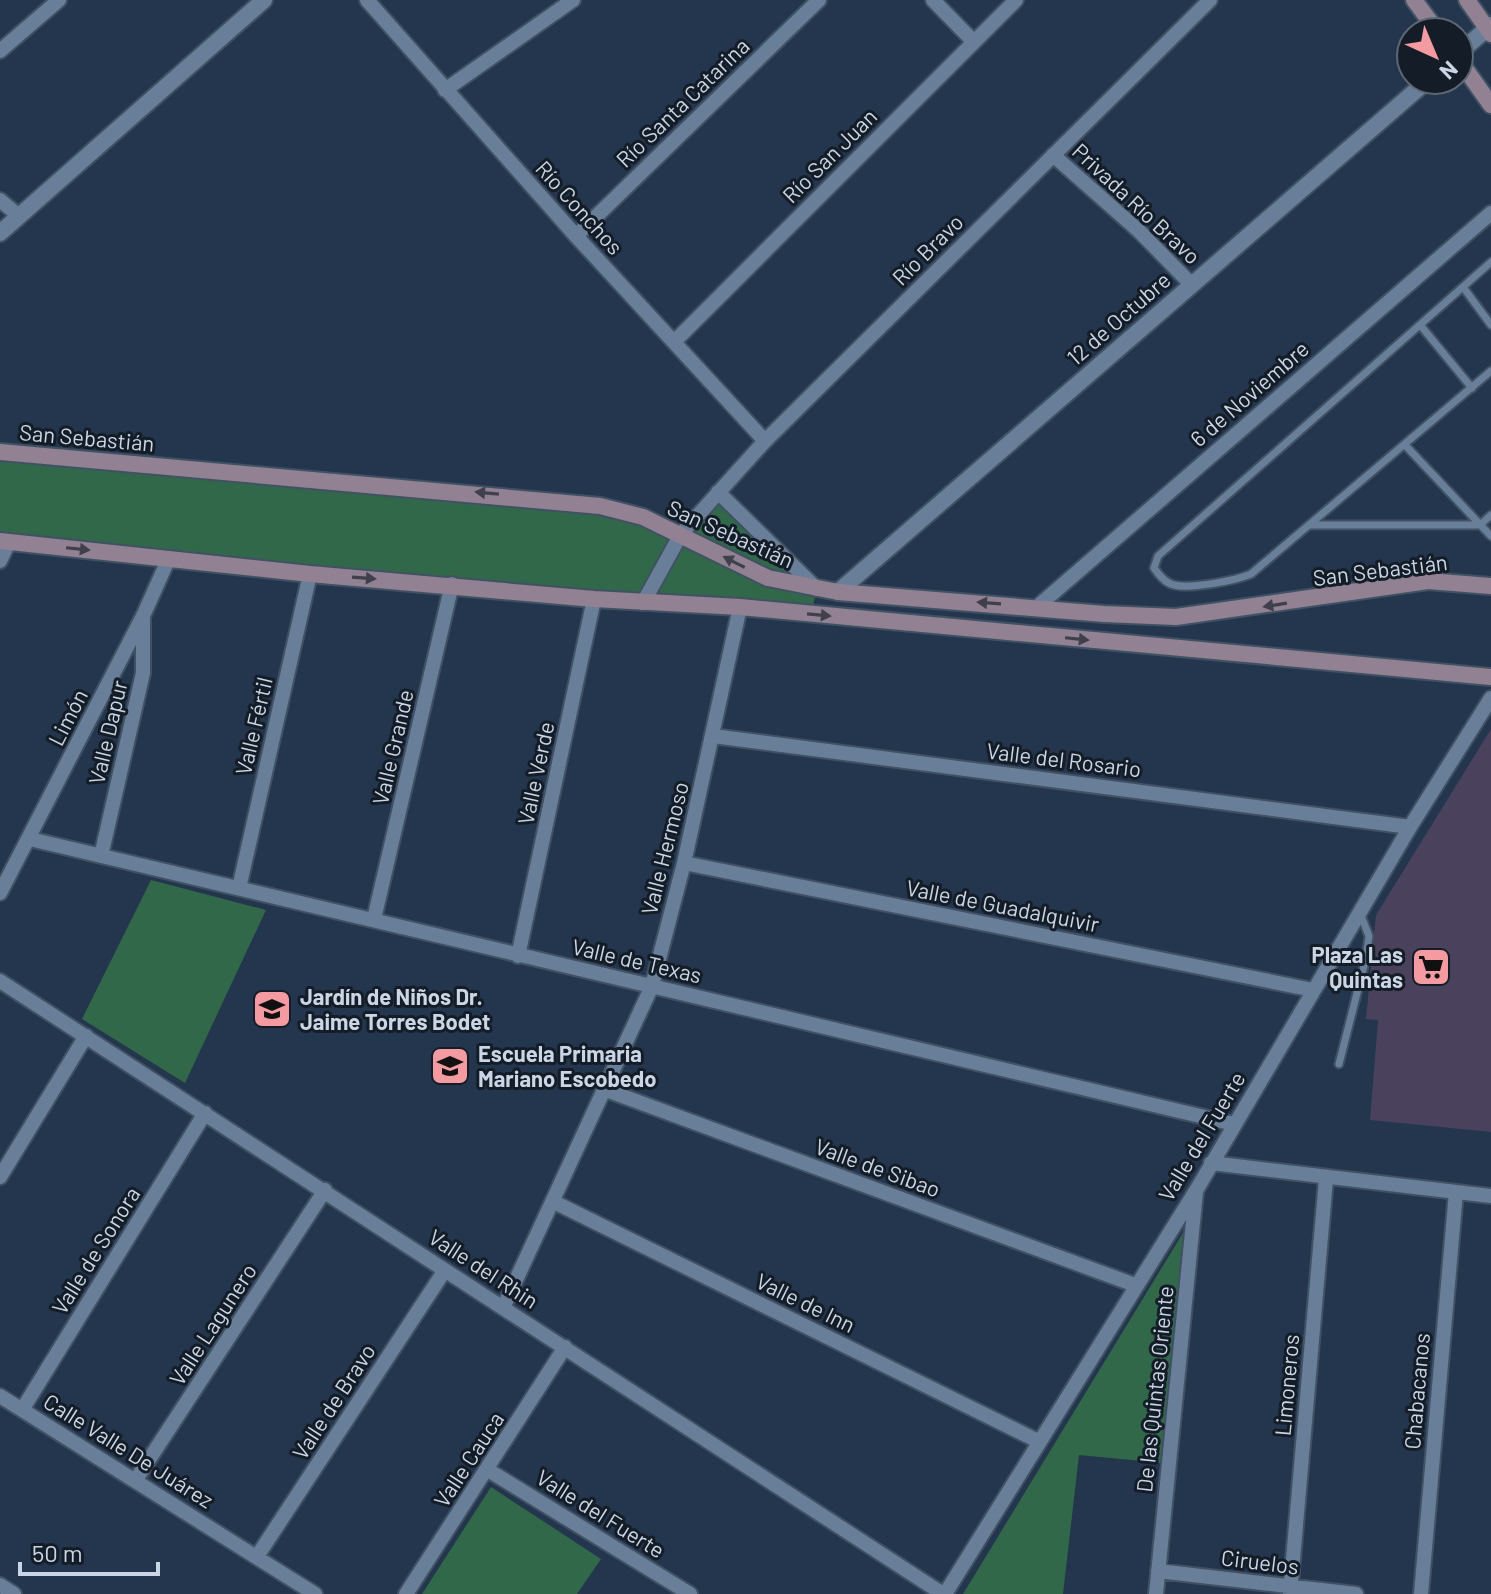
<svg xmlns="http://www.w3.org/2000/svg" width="1491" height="1594" font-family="Barlow,sans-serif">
<rect width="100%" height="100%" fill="#23364d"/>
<path fill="#32684a" d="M 0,452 L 571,502 L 680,534 L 718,492 L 817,589 L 811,614 L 0,541 Z
M 151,880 L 266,910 L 185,1083 L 82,1019 Z
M 1189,1223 L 1163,1463 L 1079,1455 L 1063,1594 L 963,1594 Z
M 491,1487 L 601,1559 L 577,1594 L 422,1594 Z"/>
<path fill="#4a415d" d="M 1491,729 L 1491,1132 L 1370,1120 L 1378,1020 L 1366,1019 L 1376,915 Z"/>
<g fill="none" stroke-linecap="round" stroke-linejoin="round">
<defs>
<path id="service" d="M 1491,262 L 1158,556 L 1154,568 C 1159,575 1165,583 1174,585 C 1191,589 1234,581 1251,574 L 1491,371
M 1463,287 L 1491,325
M 1421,326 L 1472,388
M 1405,445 L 1491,536
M 1311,525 L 1480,525 L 1491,515
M 1339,1064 L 1366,958 L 1369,936 L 1360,913"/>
<path id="minor" d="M 367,0 L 576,236 L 765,441
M 933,0 L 973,41
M 0,51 L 59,0
M 445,90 L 573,0
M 1053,155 L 1139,231 L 1191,284
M 0,200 L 19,216
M 576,236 L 819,0
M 674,342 L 1016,0
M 718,492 L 817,589
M 0,561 L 9,542
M 643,603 L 681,534 L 765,441 L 1210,0
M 1037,607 L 1491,213
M 713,736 L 1410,827
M 30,839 L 1234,1124
M 101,856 L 143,673 L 143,618
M 684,863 L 1313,990
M 239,888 L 310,574
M 0,893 L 143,616 L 169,558
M 374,919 L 452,584
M 518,956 L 594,599
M 0,981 L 943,1594
M 606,1090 L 1135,1285
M 1211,1163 L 1491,1196
M 0,1177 L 86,1036
M 554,1202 L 1038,1441
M 503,1308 L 652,986 L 684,863 L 740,607
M 0,1396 L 315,1594
M 22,1410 L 205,1113
M 488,1470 L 690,1594
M 135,1481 L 325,1190
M 258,1555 L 445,1270
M 1158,1571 L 1356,1594
M 0,1585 L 14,1594
M 406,1594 L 565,1347
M 945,1594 L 1197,1189 L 1410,827 L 1491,698
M 1156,1594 L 1196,1192
M 1290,1594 L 1326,1179
M 1421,1594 L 1456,1192"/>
<path id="tertiary" d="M 1459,53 L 1491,25
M 0,233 L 264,0
M 838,592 L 1428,80"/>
<path id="secondary" d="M 1414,0 L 1438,32
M 1467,0 L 1491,34
M 1459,60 L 1491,105
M 0,452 L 600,506 L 643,517 L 768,578 L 838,592 L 1104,614 L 1176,617 L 1428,581 L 1491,586
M 0,541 L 310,574 L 594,599 L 740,607 L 1491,677"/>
</defs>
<use href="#service" stroke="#405164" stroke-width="11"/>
<use href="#minor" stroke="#405164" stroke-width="18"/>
<use href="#tertiary" stroke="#405164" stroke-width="20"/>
<use href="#secondary" stroke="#405164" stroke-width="20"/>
<use href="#service" stroke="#697e98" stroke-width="7"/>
<use href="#minor" stroke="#697e98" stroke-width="14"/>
<use href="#tertiary" stroke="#697e98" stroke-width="16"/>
<use href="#secondary" stroke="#918193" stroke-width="16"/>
</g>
<defs><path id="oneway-solid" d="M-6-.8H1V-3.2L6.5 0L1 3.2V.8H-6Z" transform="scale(2)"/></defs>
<g fill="#40404d">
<use href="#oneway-solid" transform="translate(487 493) rotate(-175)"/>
<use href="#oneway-solid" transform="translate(78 549) rotate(6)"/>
<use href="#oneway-solid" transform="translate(734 562) rotate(-153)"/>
<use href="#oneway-solid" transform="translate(364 578) rotate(4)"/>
<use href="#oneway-solid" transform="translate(989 603) rotate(-176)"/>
<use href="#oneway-solid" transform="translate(1275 605) rotate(171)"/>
<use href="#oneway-solid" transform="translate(819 615) rotate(5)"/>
<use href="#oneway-solid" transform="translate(1077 639) rotate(6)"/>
</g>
<defs>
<symbol id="supermarket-square" viewBox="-11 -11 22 22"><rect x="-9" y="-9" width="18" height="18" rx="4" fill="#f49aa1" stroke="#141d27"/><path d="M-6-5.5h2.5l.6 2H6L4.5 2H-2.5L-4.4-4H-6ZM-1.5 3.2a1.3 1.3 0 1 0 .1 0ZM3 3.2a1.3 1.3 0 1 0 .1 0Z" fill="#111"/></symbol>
<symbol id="school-square" viewBox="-11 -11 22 22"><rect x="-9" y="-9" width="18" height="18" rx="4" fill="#f49aa1" stroke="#141d27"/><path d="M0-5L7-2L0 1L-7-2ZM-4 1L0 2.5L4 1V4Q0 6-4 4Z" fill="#111"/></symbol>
</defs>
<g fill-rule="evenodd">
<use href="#supermarket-square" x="1409" y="945" width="44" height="44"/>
<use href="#school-square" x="250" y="987" width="44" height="44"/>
<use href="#school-square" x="428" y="1044" width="44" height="44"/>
</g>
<g text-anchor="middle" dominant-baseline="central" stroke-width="6" stroke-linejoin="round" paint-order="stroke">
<g font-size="22" fill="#cad6e5" stroke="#141d27">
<text transform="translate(682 102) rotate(-44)">Río Santa Catarina</text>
<text transform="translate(829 155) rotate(-45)">Río San Juan</text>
<text transform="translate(1137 203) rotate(43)">Privada Río Bravo</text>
<text transform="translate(580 207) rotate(48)">Río Conchos</text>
<text transform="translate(927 249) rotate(-45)">Río Bravo</text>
<text transform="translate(1118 318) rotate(-41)">12 de Octubre</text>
<text transform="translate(1249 393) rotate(-41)">6 de Noviembre</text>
<text transform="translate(87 437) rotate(5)">San Sebastián</text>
<text transform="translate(731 533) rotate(24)">San Sebastián</text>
<text transform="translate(1380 569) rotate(-7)">San Sebastián</text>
<text transform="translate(67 717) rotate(-63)">Limón</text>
<text transform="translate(253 726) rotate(-77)">Valle Fértil</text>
<text transform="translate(107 732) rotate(-77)">Valle Dapur</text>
<text transform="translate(392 747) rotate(-77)">Valle Grande</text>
<text transform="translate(1064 759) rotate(7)">Valle del Rosario</text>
<text transform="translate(535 773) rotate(-78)">Valle Verde</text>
<text transform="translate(664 848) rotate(-76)">Valle Hermoso</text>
<text transform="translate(1003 905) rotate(11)">Valle de Guadalquivir</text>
<text transform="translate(637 960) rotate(13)">Valle de Texas</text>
<text transform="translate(1201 1136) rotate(-59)">Valle del Fuerte</text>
<text transform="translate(878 1167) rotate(20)">Valle de Sibao</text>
<text transform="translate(95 1250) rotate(-58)">Valle de Sonora</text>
<text transform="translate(484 1268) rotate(33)">Valle del Rhin</text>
<text transform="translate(806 1302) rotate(26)">Valle de Inn</text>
<text transform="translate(212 1324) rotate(-57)">Valle Lagunero</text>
<text transform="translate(1286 1385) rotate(-85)">Limoneros</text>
<text transform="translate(1154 1389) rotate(-84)">De las Quintas Oriente</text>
<text transform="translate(1416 1391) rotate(-85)">Chabacanos</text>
<text transform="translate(333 1401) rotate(-57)">Valle de Bravo</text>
<text transform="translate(129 1450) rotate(32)">Calle Valle De Juárez</text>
<text transform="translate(468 1459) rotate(-57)">Valle Cauca</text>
<text transform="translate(601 1513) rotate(32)">Valle del Fuerte</text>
<text transform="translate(1260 1561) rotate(7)">Ciruelos</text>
</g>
<g font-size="22" font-weight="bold" fill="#cad6e5" stroke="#141d27" text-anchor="start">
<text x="1403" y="954" text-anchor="end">Plaza Las<tspan x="1403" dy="25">Quintas</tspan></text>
<text x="300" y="996">Jardín de Niños Dr.<tspan x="300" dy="25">Jaime Torres Bodet</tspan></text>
<text x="478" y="1053">Escuela Primaria<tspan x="478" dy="25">Mariano Escobedo</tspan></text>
</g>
</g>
<g transform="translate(1435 56) rotate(136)"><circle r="38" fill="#141d27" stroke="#5d6773" stroke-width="2"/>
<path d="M0-6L14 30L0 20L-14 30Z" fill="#f49aa1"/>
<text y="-12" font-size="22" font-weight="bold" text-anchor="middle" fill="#cad6e5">N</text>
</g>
<path d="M20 1562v12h138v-12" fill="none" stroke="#cad6e5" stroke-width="4"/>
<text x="32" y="1562" font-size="24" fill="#cad6e5" stroke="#141d27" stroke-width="6" paint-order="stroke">50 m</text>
</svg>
